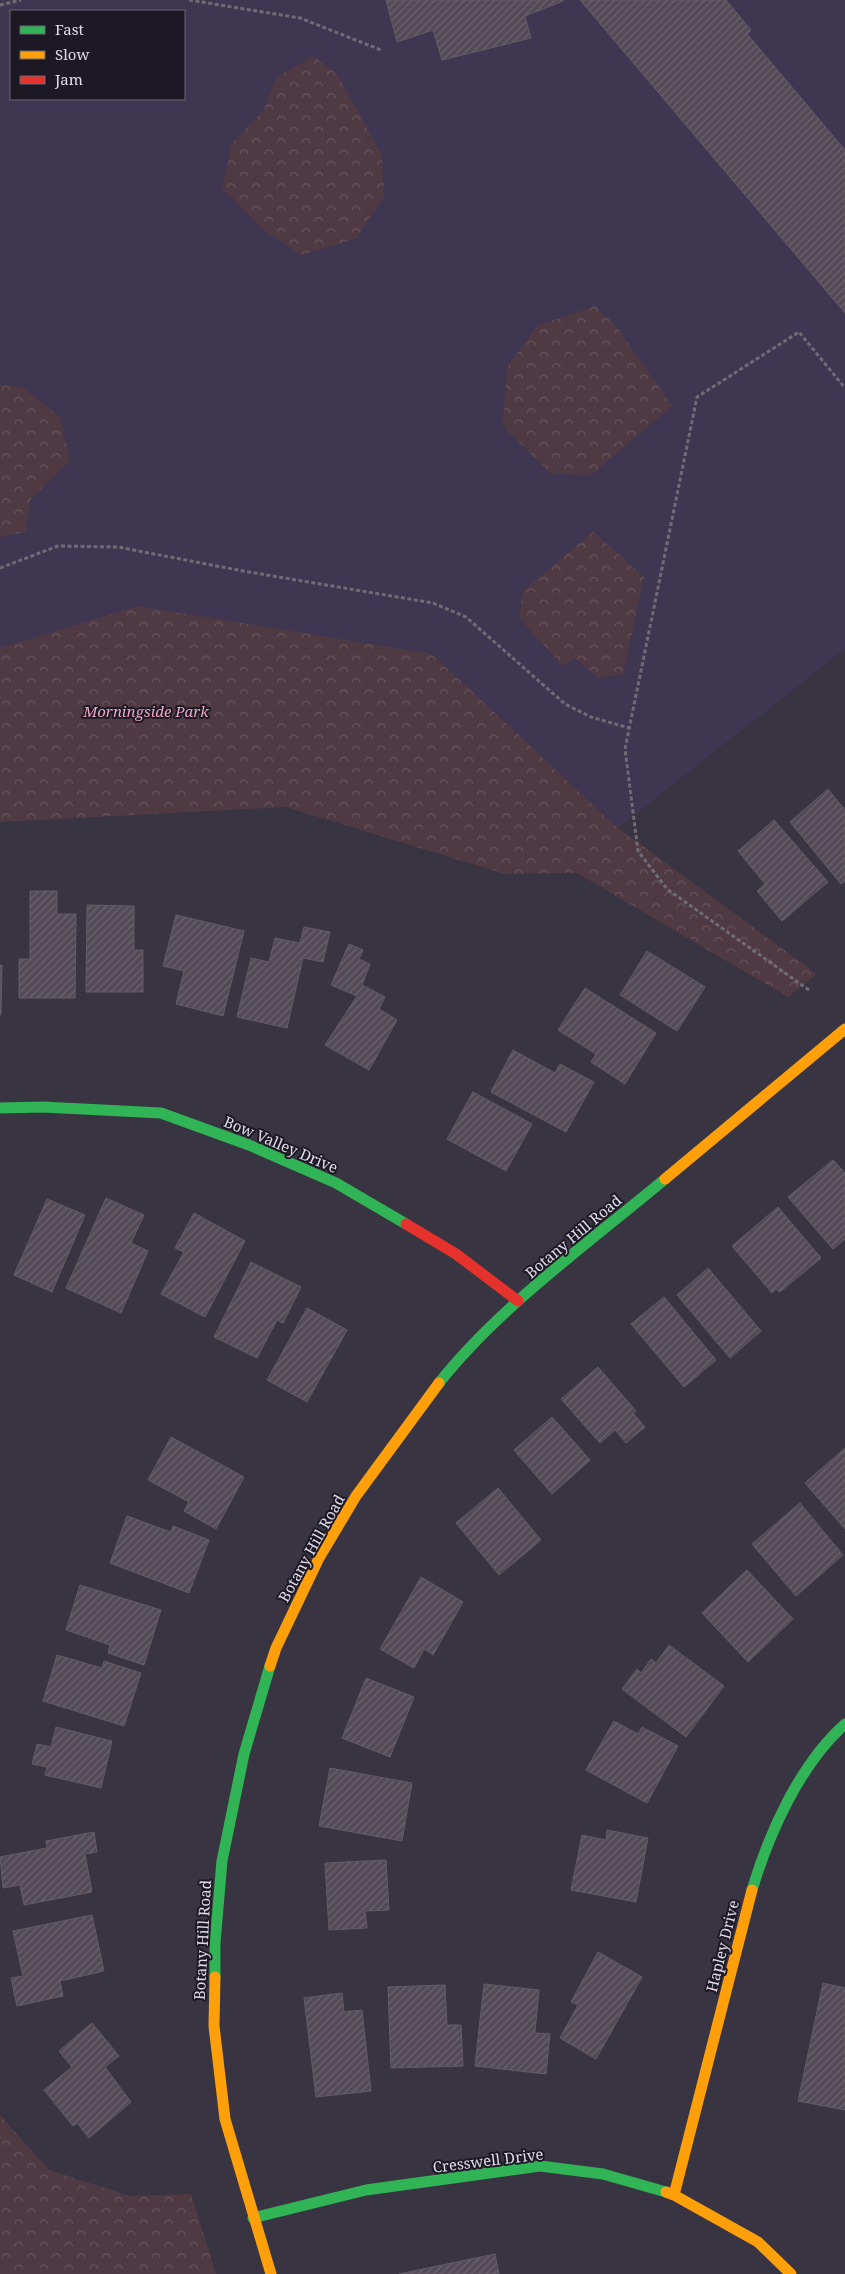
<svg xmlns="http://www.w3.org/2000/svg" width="845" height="2274" font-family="'Noto Serif',serif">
<defs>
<pattern id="park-crowns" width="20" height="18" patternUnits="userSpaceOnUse" patternTransform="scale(1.25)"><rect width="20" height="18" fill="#4f3943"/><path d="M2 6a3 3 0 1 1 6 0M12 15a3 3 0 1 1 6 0" fill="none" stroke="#68555e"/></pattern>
<pattern id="building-hatch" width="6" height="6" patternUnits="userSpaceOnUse" patternTransform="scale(1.25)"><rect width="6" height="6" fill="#524a56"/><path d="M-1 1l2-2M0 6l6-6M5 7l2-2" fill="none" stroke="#6b646e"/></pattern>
</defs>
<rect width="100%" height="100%" fill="#383441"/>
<path fill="#3f3651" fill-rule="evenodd" d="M 0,0 L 845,0 L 845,649 L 618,828 L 432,654 L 0,648 ZM 11,11 L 184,11 L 184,99 L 11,99 Z"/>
<path fill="url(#park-crowns)" d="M 313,56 L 337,74 L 382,155 L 384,196 L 356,239 L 301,255 L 265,231 L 222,188 L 232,143 L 264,110 L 276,78 Z
M 595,306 L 617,327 L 672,406 L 590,476 L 550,473 L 503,426 L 507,367 L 537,326 Z
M 0,385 L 22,387 L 60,417 L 70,460 L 30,500 L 26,532 L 0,537 Z
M 593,532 L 644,577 L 623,674 L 598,678 L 575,658 L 563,666 L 519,618 L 523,591 Z
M 138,606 L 432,654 L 618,828 L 817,974 L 788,997 L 577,873 L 505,874 L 286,807 L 0,822 L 0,648 Z
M 0,2115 L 49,2170 L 130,2196 L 191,2194 L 216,2274 L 0,2274 Z"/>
<path fill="url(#building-hatch)" stroke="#625c66" d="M 386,0 L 563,0 L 563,1 L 525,16 L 531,38 L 442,60 L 433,30 L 397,42 Z
M 580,0 L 726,0 L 751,30 L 747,34 L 845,150 L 845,313 Z
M 828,789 L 845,810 L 845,881 L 841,884 L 790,822 Z
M 774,820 L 828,882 L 782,921 L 757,891 L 765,884 L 738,851 Z
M 30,891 L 57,891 L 57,914 L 76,914 L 75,998 L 19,998 L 19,959 L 30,959 Z
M 87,905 L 134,906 L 134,950 L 143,950 L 143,992 L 86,992 Z
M 176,915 L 244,931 L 223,1016 L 176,1004 L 184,971 L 163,966 Z
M 304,927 L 330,932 L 323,962 L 303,958 L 287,1028 L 237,1017 L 251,958 L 269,962 L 275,938 L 300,943 Z
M 349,944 L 363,950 L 359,959 L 370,964 L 362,985 L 385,997 L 379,1009 L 397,1020 L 369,1070 L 325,1045 L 357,996 L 331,985 Z
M 647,951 L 705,987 L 677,1031 L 620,995 Z
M 0,965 L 2,965 L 1,1015 L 0,1015 Z
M 585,988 L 656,1033 L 625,1084 L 591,1062 L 596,1054 L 558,1030 Z
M 513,1050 L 555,1073 L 560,1064 L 594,1082 L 566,1132 L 491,1092 Z
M 473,1092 L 532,1124 L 506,1171 L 447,1139 Z
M 833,1160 L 845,1173 L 845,1239 L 833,1249 L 788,1197 Z
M 106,1198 L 144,1215 L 131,1243 L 148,1251 L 121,1313 L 66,1288 Z
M 47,1199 L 85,1215 L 52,1292 L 14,1275 Z
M 778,1207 L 821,1258 L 780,1292 L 776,1289 L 772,1293 L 732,1246 Z
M 194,1213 L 245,1241 L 205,1317 L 161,1294 L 184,1252 L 175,1248 Z
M 251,1262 L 301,1287 L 283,1323 L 277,1320 L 257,1358 L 214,1337 Z
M 708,1268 L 761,1331 L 730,1358 L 677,1295 Z
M 664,1297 L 716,1360 L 684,1387 L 631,1324 Z
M 307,1308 L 347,1330 L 307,1402 L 267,1380 Z
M 598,1367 L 636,1411 L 633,1413 L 645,1427 L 626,1443 L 615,1430 L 600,1443 L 561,1399 Z
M 552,1417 L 590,1460 L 552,1494 L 514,1450 Z
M 171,1437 L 244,1477 L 216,1529 L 184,1511 L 189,1502 L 148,1480 Z
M 845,1448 L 845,1529 L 805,1483 Z
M 498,1488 L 541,1540 L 499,1575 L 456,1523 Z
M 800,1503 L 843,1555 L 796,1596 L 752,1544 Z
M 127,1516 L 171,1532 L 173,1526 L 209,1540 L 189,1593 L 110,1563 Z
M 747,1570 L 793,1619 L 748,1662 L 702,1613 Z
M 421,1577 L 463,1602 L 433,1655 L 424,1649 L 414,1668 L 380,1649 Z
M 80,1585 L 161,1610 L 144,1665 L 108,1653 L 110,1645 L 66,1630 Z
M 669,1645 L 724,1686 L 686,1737 L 622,1689 L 637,1669 L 641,1673 L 651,1659 L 656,1663 Z
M 57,1655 L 102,1668 L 104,1661 L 141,1673 L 124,1726 L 43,1701 Z
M 366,1678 L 414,1697 L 390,1757 L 342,1738 Z
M 614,1721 L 638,1734 L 642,1727 L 678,1746 L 647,1803 L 586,1770 Z
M 56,1727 L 112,1741 L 101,1788 L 45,1775 L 47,1767 L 32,1764 L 37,1744 L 51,1747 Z
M 330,1768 L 412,1783 L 402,1841 L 319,1826 Z
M 607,1830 L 648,1838 L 636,1902 L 571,1890 L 582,1835 L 606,1840 Z
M 94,1832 L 97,1852 L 85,1854 L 92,1892 L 24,1905 L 20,1885 L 3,1888 L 0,1857 L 47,1848 L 46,1841 Z
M 386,1860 L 389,1910 L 365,1911 L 367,1928 L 329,1930 L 325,1863 Z
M 92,1915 L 104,1971 L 60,1981 L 63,1996 L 17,2006 L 11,1978 L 23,1976 L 13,1931 Z
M 598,1952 L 642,1977 L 596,2059 L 560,2038 L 578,2005 L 571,2002 Z
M 823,1983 L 845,1988 L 845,2110 L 798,2101 Z
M 484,1984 L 539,1990 L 535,2033 L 550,2034 L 546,2074 L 475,2066 Z
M 445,1985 L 447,2025 L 461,2025 L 463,2066 L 391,2068 L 388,1987 Z
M 342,1993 L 344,2012 L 362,2010 L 371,2091 L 316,2097 L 304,1998 Z
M 92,2023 L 119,2056 L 105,2067 L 131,2102 L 89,2138 L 77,2123 L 73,2126 L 44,2090 L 72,2067 L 59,2051 Z
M 495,2254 L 499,2274 L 399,2274 Z"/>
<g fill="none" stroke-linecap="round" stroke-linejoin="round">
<path stroke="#6f6c76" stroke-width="3" stroke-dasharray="4 2.5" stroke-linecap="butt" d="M 189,0 L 300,18 L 381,50
M 0,5 L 21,0
M 0,568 L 58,546 L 118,547 L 243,571 L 433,603 L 466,617 L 565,704 L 591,717 L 629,728
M 809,990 L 667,889 L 638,851 L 625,749 L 697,397 L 799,332 L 845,388"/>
<path stroke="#30b455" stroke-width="11" d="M 0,1108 L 43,1107 L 161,1113 L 249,1145 L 336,1183 L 406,1224
M 439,1383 C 499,1307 591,1241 665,1179
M 752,1890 C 769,1833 800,1764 845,1724
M 215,1977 L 215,1943 L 222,1861 L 244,1754 L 270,1666
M 253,2218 L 366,2190 L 540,2166 L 603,2174 L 666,2192"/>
<path stroke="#ff9f0a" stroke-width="11" d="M 665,1179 L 845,1029
M 270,1666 L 276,1648 L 319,1558 L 356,1496 L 439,1383
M 215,1977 L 214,2026 L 225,2119 L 271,2274
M 666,2192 L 674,2195 L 758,2242 L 791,2274
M 674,2195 L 752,1890"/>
<path stroke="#e5322d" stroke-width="11" d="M 406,1224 L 456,1254 L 518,1301"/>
</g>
<g text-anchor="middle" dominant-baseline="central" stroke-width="4" stroke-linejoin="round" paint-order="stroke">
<g font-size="15" font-style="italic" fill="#eda7c1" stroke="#1c1924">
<text x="146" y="711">Morningside Park</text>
</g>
<g font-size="15" fill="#e0dceb" stroke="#1c1924">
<text transform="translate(281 1144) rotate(23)">Bow Valley Drive</text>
<text transform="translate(573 1236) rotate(-40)">Botany Hill Road</text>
<text transform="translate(311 1548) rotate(-61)">Botany Hill Road</text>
<text transform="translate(202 1940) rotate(-87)">Botany Hill Road</text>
<text transform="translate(722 1946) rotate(-76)">Hapley Drive</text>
<text transform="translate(488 2160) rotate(-7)">Cresswell Drive</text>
</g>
</g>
<rect x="10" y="10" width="175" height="90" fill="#1c1924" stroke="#6a6774"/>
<rect x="20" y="26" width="25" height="8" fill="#30b455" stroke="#6a6774"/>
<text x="55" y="35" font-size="15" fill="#e0dceb">Fast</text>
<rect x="20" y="51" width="25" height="8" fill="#ff9f0a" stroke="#6a6774"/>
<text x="55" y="60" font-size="15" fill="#e0dceb">Slow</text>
<rect x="20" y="76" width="25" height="8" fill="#e5322d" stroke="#6a6774"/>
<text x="55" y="85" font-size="15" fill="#e0dceb">Jam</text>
</svg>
